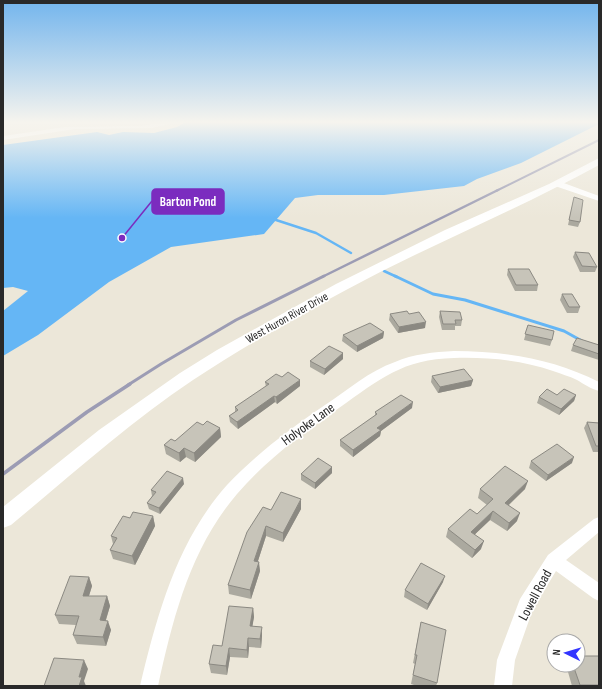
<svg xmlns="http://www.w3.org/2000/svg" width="602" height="689" font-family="'Sofia Sans Condensed',sans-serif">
<rect width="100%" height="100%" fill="#ece7d9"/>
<path fill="#65b6f5" d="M 186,122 L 599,122 L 599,124 L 521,163 L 477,179 L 464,186 L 384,195 L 318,195 L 295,198 L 264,234 L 171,247 L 109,282 L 38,335 L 3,356 L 3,311 L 28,291 L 13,287 L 3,288 L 3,145 L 97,132 L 109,135 L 123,132 L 154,133 L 177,127 Z"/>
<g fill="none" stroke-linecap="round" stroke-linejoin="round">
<path stroke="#65b6f5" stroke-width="2.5" d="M 275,218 L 276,220 L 316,233 L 351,253
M 384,271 L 397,277"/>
<path stroke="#65b6f5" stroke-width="3" d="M 395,276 L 433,294 L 465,300 L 564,331 L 582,341"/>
<path fill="#fff" fill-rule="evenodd" d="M 167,122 L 177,122 L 152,128 L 75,129 L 3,140 L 3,136 L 65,127 L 141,126 Z
M 555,182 L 561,182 L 599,196 L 599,201 L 555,186 Z
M 454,351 C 504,351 554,359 599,382 L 599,391 C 591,389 584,384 577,380 C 569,376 561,374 553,371 C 522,360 487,357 454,358 C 403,359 380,379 339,408 C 303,433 266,460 237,494 C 190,549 173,618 158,686 L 140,686 C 157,615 177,541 227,485 C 256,454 290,429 325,405 C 348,390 369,371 395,362 C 413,354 434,352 454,351 Z
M 599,517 L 599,532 L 566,560 L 599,583 L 599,601 L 593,598 L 556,571 L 533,609 L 515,660 L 512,686 L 494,686 L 497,660 L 520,599 L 548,555 L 594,519 Z"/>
<path fill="#fff" fill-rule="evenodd" d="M 599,158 L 599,165 C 517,210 429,245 346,290 C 294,318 242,348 193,380 C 129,423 70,476 11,525 L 3,528 L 3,507 L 99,430 L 180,373 L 217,350 L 336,284 L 445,230 L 549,184 Z"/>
<path stroke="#9c9cb4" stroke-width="2" d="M 496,191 L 599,140"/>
<path stroke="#9c9cb4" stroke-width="2.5" d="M 322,277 L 498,190"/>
<path stroke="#9c9cb4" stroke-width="3" d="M 128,385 L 161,364 L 236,320 L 324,276"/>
<path stroke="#9c9cb4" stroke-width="3.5" d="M 3,474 L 87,412 L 130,384"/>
</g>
<path fill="#aba99f" d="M 574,197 L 580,222 L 578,227 L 568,225 Z
M 575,252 L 597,267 L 595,272 L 580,272 L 573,257 Z
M 508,269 L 538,285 L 537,291 L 515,291 L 507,275 Z
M 562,294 L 580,307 L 578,313 L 567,313 L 560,300 Z
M 440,311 L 462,320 L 461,326 L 455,326 L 455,330 L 442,330 L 439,317 Z
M 390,314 L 409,314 L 425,328 L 398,333 L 389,320 Z
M 528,325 L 552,340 L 550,346 L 524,340 Z
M 384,332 L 383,338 L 357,352 L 342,341 L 343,335 Z
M 573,345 L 599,345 L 599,360 L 571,351 Z
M 343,353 L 343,359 L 324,375 L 310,367 L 310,361 Z
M 432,376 L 473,380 L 471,386 L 438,393 L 431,382 Z
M 282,377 L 300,386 L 277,404 L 275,402 L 238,429 L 230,422 L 229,416 L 235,412 L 235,407 L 266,387 L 265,382 Z
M 557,395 L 576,395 L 574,401 L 559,415 L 537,403 L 539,397 Z
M 412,408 L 381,431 L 380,436 L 353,457 L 340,446 L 340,440 L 375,416 L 375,412 Z
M 587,422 L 599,423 L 599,452 L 593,452 L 584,428 Z
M 203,425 L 220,428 L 221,437 L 195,462 L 186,457 L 180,462 L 166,454 L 164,445 L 175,441 Z
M 531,461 L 572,463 L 546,481 L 529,468 Z
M 332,467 L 332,473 L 315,489 L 301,480 L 301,474 Z
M 184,484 L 160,514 L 149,509 L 147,503 L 152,496 L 151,490 Z
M 480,489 L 525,489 L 509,505 L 517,521 L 507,531 L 490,520 L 475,534 L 481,549 L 472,558 L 446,537 L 448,529 L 477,514 L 487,505 L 478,498 Z
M 301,509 L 283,542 L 266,536 L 258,561 L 260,571 L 251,599 L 229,594 L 228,585 L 271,510 Z
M 153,516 L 155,526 L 135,565 L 113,559 L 110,550 L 113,544 L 111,536 L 130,518 Z
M 89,577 L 92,586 L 89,596 L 107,596 L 110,606 L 106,620 L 111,630 L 106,646 L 77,644 L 73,635 L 76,625 L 59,624 L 55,615 Z
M 443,582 L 427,610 L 404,597 L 405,590 Z
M 253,608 L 254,617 L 252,626 L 262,636 L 261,648 L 249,647 L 248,658 L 230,657 L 227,675 L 211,673 L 209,664 L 222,646 Z
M 421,622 L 437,683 L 436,686 L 417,686 L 411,684 L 415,664 L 413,663 Z
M 599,656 L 599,686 L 572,686 L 566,665 L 578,665 Z"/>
<path fill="#8b8982" d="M 426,322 L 425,328 L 398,333 L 399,327 Z
M 384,332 L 383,338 L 357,352 L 357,346 Z
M 343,353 L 343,359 L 324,375 L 325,369 Z
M 300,380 L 300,386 L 277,404 L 276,397 Z
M 473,380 L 471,386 L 438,393 L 440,387 Z
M 576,395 L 574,401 L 559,415 L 561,409 Z
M 274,396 L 275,402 L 238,429 L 237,422 Z
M 413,402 L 412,408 L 381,431 L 380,436 L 353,457 L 353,450 L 377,428 Z
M 220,428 L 221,437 L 195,462 L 194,453 Z
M 184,448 L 186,457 L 180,462 L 179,453 Z
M 574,457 L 572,463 L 546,481 L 548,475 Z
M 332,467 L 332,473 L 315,489 L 315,483 Z
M 183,478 L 184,484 L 160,514 L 159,508 Z
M 528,481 L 525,489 L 502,511 L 505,503 Z
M 301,499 L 301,509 L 283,542 L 283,533 Z
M 493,511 L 490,520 L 469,540 L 471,532 Z
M 520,513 L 517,521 L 507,531 L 509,523 Z
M 153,516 L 155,526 L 135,565 L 132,556 Z
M 266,526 L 266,536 L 255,570 L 254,561 Z
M 484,541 L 481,549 L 472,558 L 475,550 Z
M 259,562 L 260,571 L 251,599 L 250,590 Z
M 445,576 L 443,582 L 427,610 L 428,604 Z
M 89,577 L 92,586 L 86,605 L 83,596 Z
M 107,596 L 110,606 L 103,629 L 100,620 Z
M 253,608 L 254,617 L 251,635 L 250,626 Z
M 108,621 L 111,630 L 106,646 L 103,637 Z
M 262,627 L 262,636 L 261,648 L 260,639 Z
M 248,638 L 249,647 L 248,658 L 247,650 Z
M 229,648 L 230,657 L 227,675 L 226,666 Z
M 84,660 L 88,669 L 84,681 L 86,686 L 79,686 L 79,677 Z"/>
<path fill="#c7c4b9" stroke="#8b8982" d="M 574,197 L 583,200 L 580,222 L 569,220 Z
M 575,252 L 589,253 L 597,267 L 582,266 Z
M 508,269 L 529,269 L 538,285 L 516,285 Z
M 562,294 L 572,294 L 580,307 L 569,307 Z
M 407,311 L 409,314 L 419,312 L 426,322 L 399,327 L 390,314 Z
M 440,311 L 460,312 L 462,320 L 455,320 L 456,324 L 443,324 Z
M 370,323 L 384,332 L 357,346 L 343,335 Z
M 528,325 L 554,331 L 552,340 L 525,334 Z
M 577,338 L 599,345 L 599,354 L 573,345 Z
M 329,346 L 343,353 L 325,369 L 310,361 Z
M 464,369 L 473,380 L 440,387 L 432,376 Z
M 288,372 L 300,380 L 276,397 L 274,396 L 237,422 L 229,416 L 238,410 L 235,407 L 269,384 L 265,382 L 276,374 L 282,377 Z
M 547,389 L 557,395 L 564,389 L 576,395 L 561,409 L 539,397 Z
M 401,395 L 413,402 L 377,428 L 381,430 L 353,450 L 340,440 L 377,414 L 375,412 Z
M 207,421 L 220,428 L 194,453 L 184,448 L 179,453 L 164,445 L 171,439 L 175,441 L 197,422 L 203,425 Z
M 587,422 L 599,423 L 599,446 L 596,446 Z
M 557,444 L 574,457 L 548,475 L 531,461 Z
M 318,458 L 332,467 L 315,483 L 301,474 Z
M 505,466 L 528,481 L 505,503 L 520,513 L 509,523 L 493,511 L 471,532 L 484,541 L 475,550 L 448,529 L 470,509 L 477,514 L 493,499 L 480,489 Z
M 167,471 L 183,478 L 159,508 L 147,503 L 156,492 L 151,490 Z
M 281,492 L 301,499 L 283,533 L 266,526 L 254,561 L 259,562 L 250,590 L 228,585 L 247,532 L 263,507 L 271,510 Z
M 133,512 L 153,516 L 132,556 L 110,550 L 117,538 L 111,536 L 123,516 L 130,518 Z
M 421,563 L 445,576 L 428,604 L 405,590 Z
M 70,576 L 89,577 L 83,596 L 107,596 L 100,620 L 108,621 L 103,637 L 73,635 L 79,616 L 55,615 Z
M 229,606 L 253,608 L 250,626 L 262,627 L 260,639 L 248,638 L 247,650 L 229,648 L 226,666 L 209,664 L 213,645 L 222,646 Z
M 421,622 L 446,630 L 437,683 L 413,675 L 417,655 L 415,655 Z
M 578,656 L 599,656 L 599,685 L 580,685 L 573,665 L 578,665 Z
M 54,658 L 84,660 L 79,677 L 82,677 L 79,686 L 44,686 Z"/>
<linearGradient id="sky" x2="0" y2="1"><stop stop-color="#73b5ed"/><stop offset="0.56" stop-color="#f6f4ee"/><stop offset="1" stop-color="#f6f4ee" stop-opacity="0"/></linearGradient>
<rect width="602" height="218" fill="url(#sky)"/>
<g text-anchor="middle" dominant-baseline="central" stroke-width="3.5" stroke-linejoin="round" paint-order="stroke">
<g font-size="12" fill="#292929" stroke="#fff">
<text transform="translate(287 318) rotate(-29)">West Huron River Drive</text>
</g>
<g font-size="14" fill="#292929" stroke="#fff">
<text transform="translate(308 424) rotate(-36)">Holyoke Lane</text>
<text transform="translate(535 595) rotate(-62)">Lowell Road</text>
</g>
</g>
<path fill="none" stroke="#7b2cbf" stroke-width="1.5" d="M122 238L152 201"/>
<circle fill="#7b2cbf" stroke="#fff" stroke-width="1.5" cx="122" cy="238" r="4"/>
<rect fill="#7b2cbf" stroke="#7b2cbf" stroke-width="1.5" x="152" y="189" width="72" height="25" rx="4"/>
<g font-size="13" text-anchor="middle" font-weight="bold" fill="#fff">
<text x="188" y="206">Barton Pond</text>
</g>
<rect width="602" height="689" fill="none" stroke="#292929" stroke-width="8"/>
<g transform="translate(566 653) rotate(275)"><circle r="19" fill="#ffffff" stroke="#a9a9a9"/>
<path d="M0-3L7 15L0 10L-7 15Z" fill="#3335ff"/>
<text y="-6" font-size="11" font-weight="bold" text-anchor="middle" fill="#292929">N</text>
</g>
</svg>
